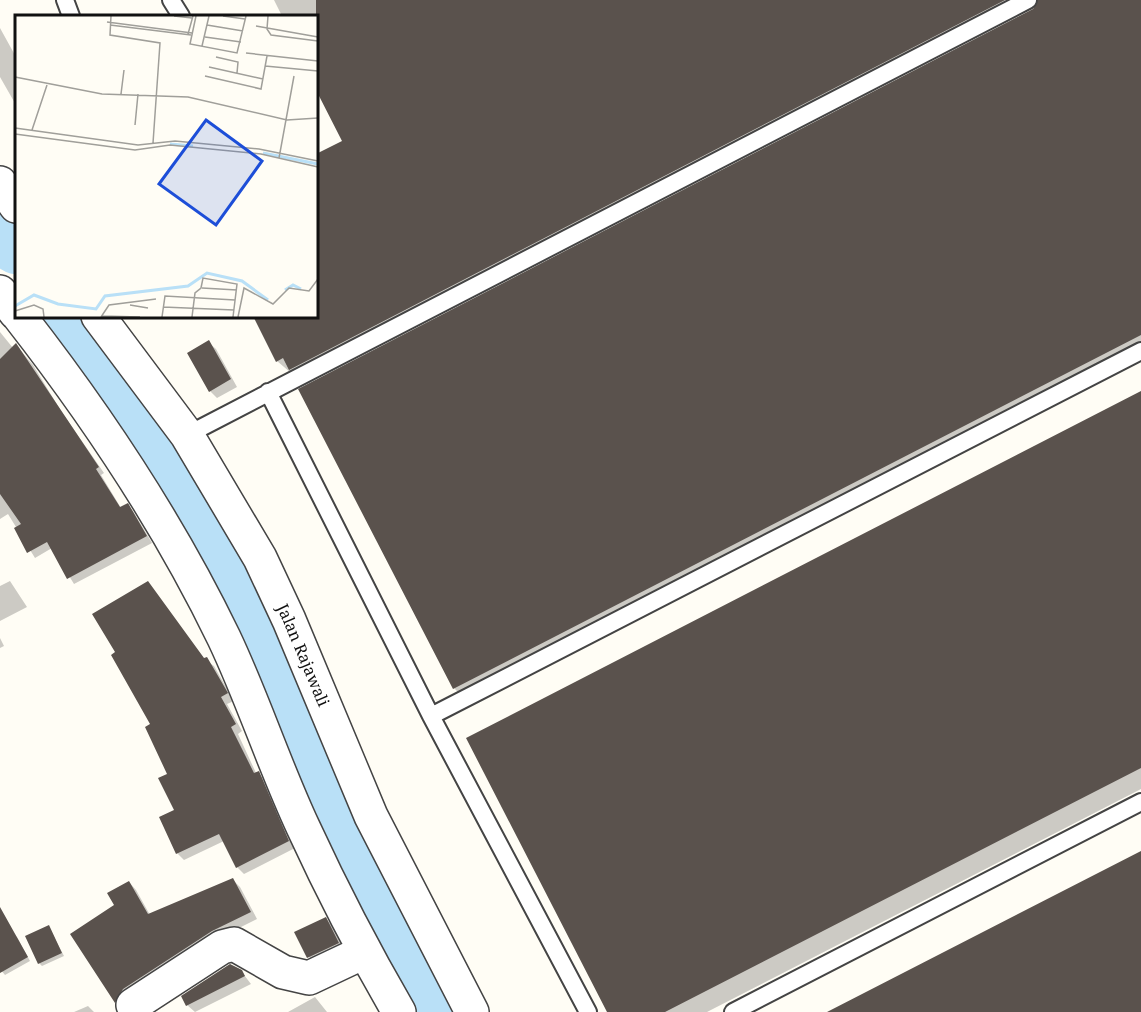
<svg xmlns="http://www.w3.org/2000/svg" width="1141" height="1012" font-family="'Noto Serif',serif">
<rect width="100%" height="100%" fill="#fffdf5"/>
<path fill="#0003" d="M 274,0 L 1141,0 L 1141,357 L 468,702 L 454,688 L 1038,4 L 304,384 L 277,361 L 316,316 L 344,142 L 316,16 L 282,16 Z
M 0,28 L 16,57 L 16,105 L 0,77 Z
M 0,332 L 13,348 L 16,345 L 33,365 L 61,411 L 104,473 L 101,475 L 121,508 L 127,505 L 133,511 L 152,543 L 74,584 L 52,548 L 35,558 L 8,514 L 0,519 Z
M 208,342 L 216,349 L 237,387 L 217,398 L 210,391 Z
M 1141,393 L 1141,789 L 707,1012 L 609,1012 Z
M 10,581 L 27,607 L 0,621 L 0,586 Z
M 147,583 L 205,660 L 214,666 L 234,701 L 227,704 L 242,731 L 238,734 L 256,773 L 265,779 L 295,848 L 244,874 L 237,867 L 224,841 L 184,860 L 177,853 L 176,811 L 169,774 L 152,725 L 117,653 Z
M 0,638 L 4,646 L 0,648 Z
M 233,880 L 240,887 L 257,919 L 219,938 L 123,1009 L 72,934 L 116,906 L 129,882 L 136,890 L 150,915 Z
M 325,918 L 333,926 L 345,950 L 316,964 L 309,957 Z
M 0,925 L 17,937 L 30,961 L 5,975 L 0,969 Z
M 49,927 L 64,956 L 42,966 L 39,963 Z
M 241,971 L 251,984 L 195,1012 L 187,1005 Z
M 315,997 L 327,1012 L 288,1012 Z
M 88,1006 L 94,1012 L 74,1012 Z"/>
<g fill="none" stroke-linecap="round" stroke-linejoin="round">
<path stroke="#b9e0f7" stroke-width="52" d="M 0,223 L 16,248
M 62,316 L 203,514 L 439,1012"/>
</g>
<path fill="#5a524d" d="M 316,0 L 1005,0 L 289,370 L 283,358 L 276,362 L 253,316 L 316,316 L 316,154 L 342,141 L 316,90 Z
M 1038,0 L 1141,0 L 1141,335 L 453,689 L 298,389 L 1033,9 Z
M 209,340 L 231,379 L 209,392 L 187,353 Z
M 16,343 L 99,467 L 96,469 L 120,507 L 128,503 L 147,536 L 67,579 L 47,542 L 27,553 L 14,528 L 21,524 L 0,494 L 0,359 Z
M 1141,391 L 1141,768 L 665,1012 L 607,1012 L 466,738 Z
M 148,581 L 204,658 L 207,657 L 228,693 L 221,697 L 236,724 L 231,727 L 254,773 L 259,771 L 289,841 L 236,868 L 219,834 L 176,854 L 159,817 L 174,810 L 158,778 L 167,774 L 145,727 L 150,724 L 111,655 L 115,652 L 92,614 Z
M 1141,851 L 1141,1012 L 827,1012 Z
M 233,878 L 251,912 L 212,931 L 123,989 L 115,1003 L 70,934 L 114,905 L 107,893 L 129,881 L 148,914 Z
M 0,907 L 28,957 L 0,973 Z
M 326,917 L 339,943 L 307,958 L 294,932 Z
M 49,925 L 62,953 L 38,964 L 25,936 Z
M 230,964 L 242,970 L 245,976 L 186,1006 L 181,996 Z"/>
<g fill="none" stroke-linecap="round" stroke-linejoin="round">
<defs>
<path id="service" d="M 65,0 L 71,16
M 171,0 L 181,16
M 268,392 L 431,716 L 588,1012
M 187,435 L 1028,0
M 431,716 L 1141,351
M 733,1012 L 1141,802"/>
<path id="minor" d="M 0,292 L 16,313
M 19,316 C 97,416 169,524 224,638 C 253,699 274,765 303,827 C 332,890 364,952 399,1012
M 133,1005 L 222,947 L 234,944 L 283,972 L 309,978 L 364,952"/>
<g id="tertiary">
<path d="M 0,183 L 16,206"/>
<path id="s1" d="M 98,316 L 187,435 L 260,558 L 289,620 L 371,816 L 472,1012"/>
</g>
</defs>
<use href="#service" stroke="#444" stroke-width="20"/>
<use href="#minor" stroke="#444" stroke-width="36"/>
<use href="#tertiary" stroke="#444" stroke-width="36"/>
<use href="#service" stroke="#fff" stroke-width="16"/>
<use href="#minor" stroke="#fff" stroke-width="33"/>
<use href="#tertiary" stroke="#fff" stroke-width="33"/>
</g>
<g text-anchor="middle" dominant-baseline="central" stroke-width="6" stroke-linejoin="round" paint-order="stroke">
<g font-size="16" fill="#111" stroke="#fff">
<text stroke="none"><textPath href="#s1" startOffset="398">Jalan Rajawali</textPath></text>
</g>
</g>
<g transform="translate(15 15)">
<rect width="303" height="303" fill="#fffdf5"/>
<path fill="none" stroke="#b9e0f7" stroke-width="3" d="M 155,129 L 178,131M 248,138 L 303,149M 270,275 L 278,270 L 286,274M 0,291 L 19,280 L 43,289 L 81,294 L 90,281 L 173,271 L 192,258 L 227,266 L 253,285"/>
<path fill="none" stroke="#a09f9a" stroke-width="1.5" d="M 96,1 L 95,20 L 145,28 L 138,128M 159,1 L 177,3M 181,1 L 175,29 L 222,38 L 231,1M 208,1 L 230,4M 253,1 L 252,14 L 256,20 L 303,26M 92,7 L 177,18M 95,10 L 176,20M 192,10 L 228,16M 241,11 L 303,22M 173,19 L 178,1M 190,22 L 226,27M 187,31 L 194,1M 231,38 L 303,46M 201,42 L 223,47 L 222,58M 250,51 L 303,56M 194,52 L 248,64M 190,61 L 246,74 L 252,41M 0,62 L 87,79 L 173,82 L 272,105 L 303,103M 106,79 L 109,55M 120,110 L 123,79M 0,113 L 123,130 L 160,126 L 244,134 L 303,146M 17,115 L 32,70M 0,119 L 120,135 L 155,130 L 246,139 L 303,152M 264,143 L 279,61M 187,273 L 222,275M 115,290 L 133,293M 148,292 L 219,295M 0,296 L 19,290 L 28,294 L 29,302M 87,301 L 125,302M 86,302 L 94,290 L 141,284M 147,302 L 150,281 L 220,285M 177,302 L 180,278 L 186,273 L 188,263 L 222,269 L 218,302M 223,302 L 229,273 L 258,289 L 274,273 L 294,276 L 303,264"/>
<path fill="#1d4ed8" fill-opacity="0.15" stroke="#1d4ed8" stroke-width="3" d="M 191,105 L 247,146 L 201,210 L 144,169 Z"/>
<rect width="303" height="303" fill="none" stroke="#111" stroke-width="3"/>
</g>
</svg>
